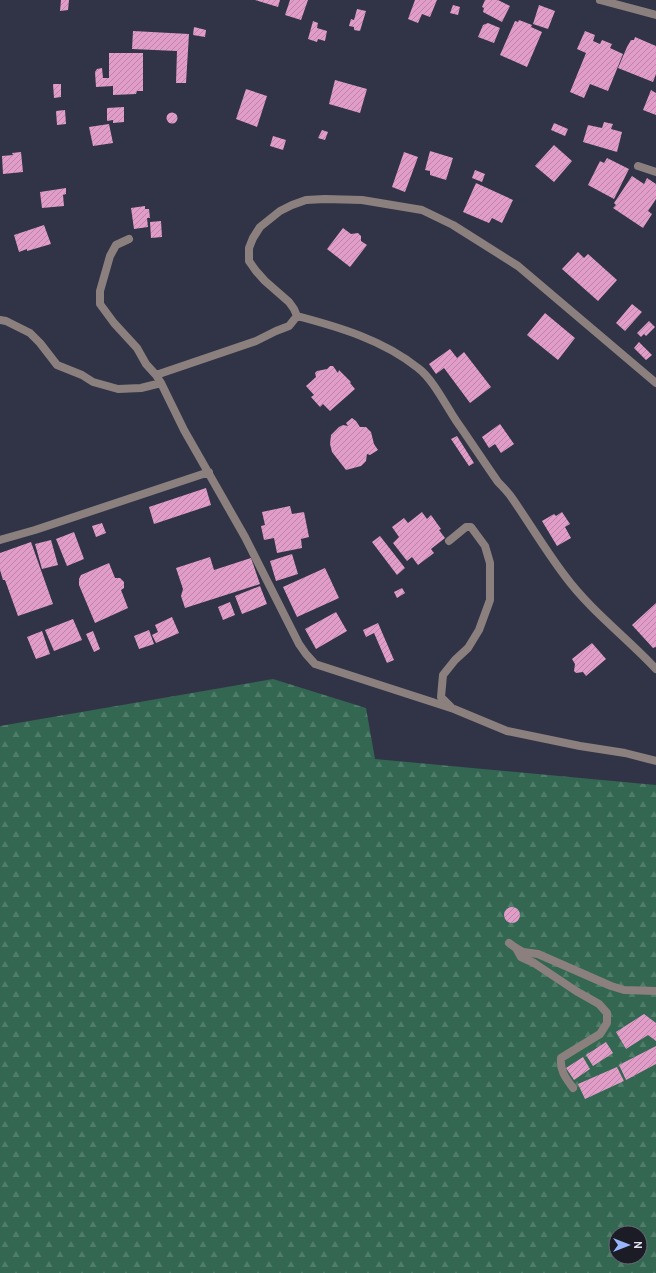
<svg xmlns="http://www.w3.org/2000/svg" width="656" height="1273" font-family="Overpass,sans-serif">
<defs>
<pattern id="forest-firs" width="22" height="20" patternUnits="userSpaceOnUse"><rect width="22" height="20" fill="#336751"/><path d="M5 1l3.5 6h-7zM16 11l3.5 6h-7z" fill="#507d6a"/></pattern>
<pattern id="building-hatch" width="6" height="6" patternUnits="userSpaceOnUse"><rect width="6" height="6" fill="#e19cc8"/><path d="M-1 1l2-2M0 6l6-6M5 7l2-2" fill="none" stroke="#ba86a8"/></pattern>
</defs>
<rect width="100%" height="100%" fill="#313447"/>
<path fill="url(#forest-firs)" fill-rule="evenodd" d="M 273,679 L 366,708 L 375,759 L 656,785 L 656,1273 L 0,1273 L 0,726 ZM 616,1233 L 640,1233 L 640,1257 L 616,1257 Z"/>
<path fill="url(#building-hatch)" d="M 61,0 L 69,0 L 68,10 L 60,11 Z
M 255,0 L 280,0 L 278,7 Z
M 290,0 L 308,0 L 301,20 L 285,15 Z
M 415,0 L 437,0 L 430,17 L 422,14 L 418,23 L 408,19 Z
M 485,0 L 498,0 L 510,6 L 502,22 L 483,12 L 484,8 L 482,7 Z
M 453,5 L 460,7 L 458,15 L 450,13 Z
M 539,5 L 555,11 L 548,29 L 533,24 Z
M 357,9 L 366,11 L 360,31 L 354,30 L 354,27 L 349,26 L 351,19 L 354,20 Z
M 519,20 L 532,25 L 531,27 L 542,32 L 527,67 L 500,55 L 515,21 L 518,22 Z
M 313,21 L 318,23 L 317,28 L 327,31 L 325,41 L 318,39 L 317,42 L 308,39 Z
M 488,23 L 500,28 L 494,43 L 478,37 L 483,25 Z
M 194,27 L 206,30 L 205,37 L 193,35 Z
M 133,31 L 189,34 L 186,83 L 176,83 L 177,51 L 132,49 Z
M 585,31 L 595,35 L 593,41 L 600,44 L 602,40 L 612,44 L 610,48 L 623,54 L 608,91 L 590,84 L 584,98 L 570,92 L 586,53 L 577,49 Z
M 635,37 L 656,46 L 656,74 L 653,82 L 618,68 L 627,47 L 631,40 L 634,40 Z
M 109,53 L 143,53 L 143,91 L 137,91 L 136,94 L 113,95 L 113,86 L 96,87 L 95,72 L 97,69 L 102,68 L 103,78 L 109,78 Z
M 335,80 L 367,89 L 360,113 L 329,104 Z
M 53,84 L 61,84 L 61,97 L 54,98 Z
M 246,89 L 267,96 L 257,127 L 236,119 Z
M 651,90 L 656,93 L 656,115 L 643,110 Z
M 124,107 L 124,122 L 113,123 L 113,120 L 107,121 L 107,108 Z
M 65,110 L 66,124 L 57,125 L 56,111 Z
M166.5 118a5.5 5.5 0 1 1 11 0a5.5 5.5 0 1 1-11 0Z
M 604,122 L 613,124 L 611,129 L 622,132 L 617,152 L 583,142 L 588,125 L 602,128 Z
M 554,123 L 568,129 L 565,136 L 551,130 Z
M 109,124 L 113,143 L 93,146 L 89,127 Z
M 322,130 L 328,132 L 325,140 L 318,138 Z
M 273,136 L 286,140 L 283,150 L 270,146 Z
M 554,145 L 572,161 L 554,182 L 535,166 Z
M 430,151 L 453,158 L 446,180 L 430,175 L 430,171 L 425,170 Z
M 21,152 L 23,172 L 3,174 L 2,156 L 13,155 L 12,153 Z
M 404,152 L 418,157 L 405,192 L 392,187 Z
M 607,158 L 629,169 L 614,199 L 588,185 L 600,161 L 604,163 Z
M 475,170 L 485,174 L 482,182 L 472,178 Z
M 632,176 L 644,184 L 647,178 L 656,184 L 656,199 L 648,211 L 652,214 L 643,228 L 613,208 L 616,205 L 614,203 Z
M 476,183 L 513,200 L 502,223 L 492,218 L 489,223 L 463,212 Z
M 66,188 L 66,194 L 63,195 L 64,206 L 42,208 L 40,192 Z
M 145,206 L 145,209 L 149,209 L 150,218 L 147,218 L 148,227 L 134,229 L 131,208 Z
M 161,221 L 162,237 L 151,238 L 150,222 Z
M 44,225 L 51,244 L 27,251 L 27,249 L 19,252 L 14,235 Z
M 343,228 L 351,234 L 358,233 L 361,236 L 361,241 L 367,245 L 350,267 L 327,249 Z
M 578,252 L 584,258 L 588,254 L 617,280 L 598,301 L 562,269 Z
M 632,304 L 642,312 L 625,331 L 616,323 Z
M 545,313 L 575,338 L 558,360 L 527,335 Z
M 649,321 L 655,327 L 646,336 L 644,334 L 641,337 L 637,333 Z
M 639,342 L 652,355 L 646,360 L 634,348 Z
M 450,349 L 457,358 L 464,352 L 491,387 L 470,403 L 444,368 L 436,374 L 429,364 Z
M 330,366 L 333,366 L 338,373 L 339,370 L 351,382 L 350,383 L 355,389 L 330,411 L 323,404 L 320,407 L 311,397 L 314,395 L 306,386 L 316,377 L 315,373 L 317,371 L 327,369 Z
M 352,418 L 356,421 L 360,427 L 366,427 L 371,432 L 374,444 L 378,450 L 370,455 L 367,454 L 366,461 L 361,466 L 346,470 L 332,452 L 330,444 L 331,435 L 339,427 L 343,425 L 348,426 L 346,423 Z
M 500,424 L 514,444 L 501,453 L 495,444 L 489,448 L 482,437 Z
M 457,436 L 474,463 L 469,466 L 451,439 Z
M 206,488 L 211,505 L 154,524 L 149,507 Z
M 290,506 L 292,514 L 304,512 L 309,537 L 301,539 L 302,548 L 277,553 L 274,538 L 264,540 L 261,526 L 265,525 L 262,512 Z
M 422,512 L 427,519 L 431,515 L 441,529 L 439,530 L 445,538 L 431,549 L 434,553 L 418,565 L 412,557 L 407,561 L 393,543 L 399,537 L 392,527 L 404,518 L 408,523 Z
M 562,512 L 570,524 L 565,527 L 571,538 L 557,546 L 542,521 L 554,514 L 556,516 Z
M 102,523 L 106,533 L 96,537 L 92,526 Z
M 74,532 L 84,559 L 67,566 L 56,539 Z
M 380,536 L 405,568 L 397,575 L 372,542 Z
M 51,540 L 58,565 L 42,569 L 35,544 Z
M 31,542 L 53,604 L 18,616 L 5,580 L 3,580 L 0,570 L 0,553 Z
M 292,554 L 298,574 L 276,581 L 270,561 Z
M 210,557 L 214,570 L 251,558 L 260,584 L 185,608 L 181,596 L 183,589 L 176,568 Z
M 109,563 L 115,578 L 120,578 L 124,582 L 124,588 L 121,590 L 128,608 L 95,623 L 79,585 L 79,579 L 81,575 Z
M 325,568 L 339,598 L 297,617 L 283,587 Z
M 260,586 L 267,604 L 242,614 L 235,596 Z
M 402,588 L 405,593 L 397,598 L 394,592 Z
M 230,602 L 235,615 L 223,620 L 218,607 Z
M 656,603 L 656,647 L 653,648 L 632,625 Z
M 336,612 L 347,631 L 316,649 L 305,629 Z
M 172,617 L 179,633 L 156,643 L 152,635 L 158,632 L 155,625 Z
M 73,619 L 82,640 L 54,651 L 45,630 Z
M 378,623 L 394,660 L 387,663 L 374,633 L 366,637 L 363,630 Z
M 149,630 L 154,644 L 139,649 L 134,636 Z
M 42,631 L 50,654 L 36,659 L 27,637 Z
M 93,631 L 100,649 L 94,652 L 86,634 Z
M 592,643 L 606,659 L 586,676 L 583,672 L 576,673 L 574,671 L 575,664 L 572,659 Z
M504 915a8 8 0 1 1 16 0a8 8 0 1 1-16 0Z
M 644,1014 L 656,1023 L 656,1041 L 648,1035 L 626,1049 L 616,1032 Z
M 606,1042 L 613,1053 L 593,1066 L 586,1055 Z
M 656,1046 L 656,1064 L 626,1080 L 619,1065 Z
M 583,1057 L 590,1069 L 574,1080 L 566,1068 Z
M 617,1067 L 624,1081 L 585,1099 L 578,1084 Z"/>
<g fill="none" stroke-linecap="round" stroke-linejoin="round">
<path stroke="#8c807e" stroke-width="8" d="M 600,0 L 656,15
M 638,166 L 656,172
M 129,239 L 116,245 L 110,256 L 100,291 L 100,304 L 114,323 L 137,348 L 146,364 L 156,375
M 297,316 C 339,327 383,340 418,368 C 433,379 446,406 457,422 C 471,442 484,462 498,482 C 503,487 508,492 512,498 C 530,524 546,551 565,576 C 591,611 626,637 656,669
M 0,320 L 6,321 L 30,333 L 40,343 L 57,365 L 82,375 L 93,382 L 118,389 L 141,388 L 161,383
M 656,383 L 518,266 L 453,225 L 422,210 L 362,200 L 325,199 L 306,200 L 292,205 L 280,211 L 260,227 L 253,238 L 249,248 L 249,261 L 256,271 L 265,281 L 289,302 L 294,309 L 297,316 L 289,326 L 276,331 L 256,341 L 156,375 L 161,383 L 184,430 L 245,537 L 299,644 L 306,654 L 315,664 L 454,709 L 507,731 L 580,746 L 625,753 L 656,761
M 0,540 L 35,530 L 209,472
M 449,541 L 466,527 L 471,527 L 485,546 L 490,563 L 490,600 L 479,630 L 468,648 L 455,660 L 443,675 L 441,697 L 451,707
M 509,943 L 516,948 L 523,952 L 538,954 L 611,986 L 624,990 L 656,991
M 516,948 L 521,957 L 534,963 L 576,991 L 599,1004 L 607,1013 L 607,1023 L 600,1034 L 561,1058 C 560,1071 565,1077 573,1088"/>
</g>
<g transform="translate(628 1245) rotate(90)"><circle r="19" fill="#1b1c25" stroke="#6a6c76"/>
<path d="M0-3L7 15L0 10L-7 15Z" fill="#97b6fd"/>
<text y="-6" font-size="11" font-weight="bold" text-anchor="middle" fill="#e0e3ef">N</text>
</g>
</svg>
